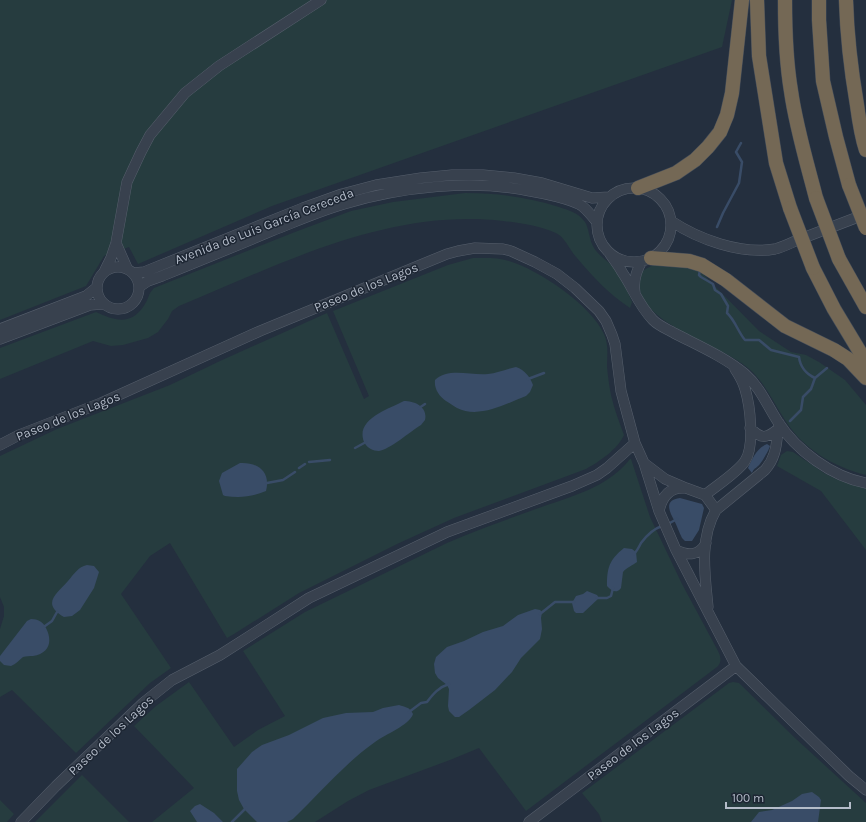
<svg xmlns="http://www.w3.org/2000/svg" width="866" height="822" font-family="Karla,sans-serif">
<rect width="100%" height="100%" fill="#242f3e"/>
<path fill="#263c3f" d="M 0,0 L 732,0 L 722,47 L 272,206 L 138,264 L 129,247 L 104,256 L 86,286 L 0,320 Z
M 465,193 C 497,193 528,197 559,207 C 568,210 579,213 585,222 C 589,228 589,240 594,248 C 599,256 607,260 613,267 C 622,276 627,290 632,302 L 630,308 C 610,295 592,276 577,258 C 570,251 565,237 556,233 C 540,226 520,223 503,221 C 388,208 281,264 179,306 L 172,311 L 168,319 L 158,332 L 148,338 L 123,345 L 111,346 L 93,341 L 0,379 L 0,348 L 96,312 C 115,321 132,326 145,304 C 149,298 148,294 154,288 L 295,232 L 351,211 L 393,202 Z
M 473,258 C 485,258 497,257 509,261 C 539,270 591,305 604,334 C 609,345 607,356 607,367 C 608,376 609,386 611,395 C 614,408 619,422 624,435 C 618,449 599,462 586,469 L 454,518 L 397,544 L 299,593 L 234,634 L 227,638 L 170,543 L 150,556 L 121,594 L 171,668 L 150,683 L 76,753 L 12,690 L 0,697 L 0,629 L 4,616 L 4,607 L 0,597 L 0,456 L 57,429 L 170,385 L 220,361 L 327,313 L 364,399 L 369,396 L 333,311 L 448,265 Z
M 654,265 L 678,265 L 701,272 L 759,331 L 791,352 L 806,355 L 819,362 L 845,380 L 866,405 L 866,475 C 834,467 803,449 785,420 C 773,402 765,382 748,368 C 720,344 649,327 640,290 L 637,289 C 639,274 639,271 654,265 Z
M 787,451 L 793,452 L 824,473 L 838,480 L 866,488 L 866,550 L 821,491 L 777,466 L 781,455 Z
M 630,459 L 631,459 L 650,517 L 682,584 L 718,651 C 721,657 722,662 717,667 L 526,811 L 479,748 L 450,760 L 369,790 L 348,801 L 315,822 L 152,822 L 194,788 L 134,726 L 156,706 L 189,682 L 234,747 L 258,730 L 285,716 L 243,651 L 305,612 L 447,543 C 476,530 506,520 536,509 C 569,497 608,488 630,459 Z
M 733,682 L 739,683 L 795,738 L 866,803 L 866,822 L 602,822 L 599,814 L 582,793 L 729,683 Z
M 82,775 L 129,822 L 35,822 Z
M 0,800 L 14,814 L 7,822 L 0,822 Z"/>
<path fill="#394c67" d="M 516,367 C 525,370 530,377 533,385 L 530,392 L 526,396 C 505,404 479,419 457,408 C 453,406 450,403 446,401 C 439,396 434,389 435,380 C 448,367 472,376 488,374 C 497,373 506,369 516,367 Z
M 404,401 C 415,401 428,407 425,420 L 421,425 C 411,431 389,450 379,451 C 373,451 367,448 364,442 C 355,419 389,409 404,401 Z
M 767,444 L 770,446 C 769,450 761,464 758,466 C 755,469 754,468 752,473 L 748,468 C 753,458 756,449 767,444 Z
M 240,463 C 258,462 271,472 266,491 C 252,497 240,498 225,496 L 223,495 L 219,481 L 222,473 Z
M 680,498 L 702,504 L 704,508 L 699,530 L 692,541 L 685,541 L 682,538 C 679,532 677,526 674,520 C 668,509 665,500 680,498 Z
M 624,548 L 632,549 L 636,552 L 637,562 C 632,566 627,567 623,572 L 621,588 C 617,594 611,591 607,586 C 607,568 609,560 624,548 Z
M 87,565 L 94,566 L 99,572 L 94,588 L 80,610 L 72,616 L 64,617 C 40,603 58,593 68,581 C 74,574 78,567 87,565 Z
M 587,591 L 597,595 L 599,598 L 583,613 L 576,613 L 574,611 L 572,603 L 576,596 L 583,594 Z
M 535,609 L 540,610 L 542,612 L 541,618 L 542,629 L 540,639 L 521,658 L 512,672 L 495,690 L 469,710 L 459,717 L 455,717 L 449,711 L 448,706 L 449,689 L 447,685 L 438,678 L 435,673 L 434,664 L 436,657 L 447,647 L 464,641 L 483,632 L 503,626 L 518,615 Z
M 31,619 C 38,619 43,622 46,628 C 53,642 49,653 33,656 C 30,656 26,656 23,657 C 19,660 16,664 11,666 L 4,665 L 0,661 L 0,656 L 27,621 Z
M 399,705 C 405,707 410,707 413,714 C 410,725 384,735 375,742 C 344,764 320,793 293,819 L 287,822 L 257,822 L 244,809 L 239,800 L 237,791 L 237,769 L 252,752 L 262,745 L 289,735 L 323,718 L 346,713 L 373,712 L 383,708 Z
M 812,792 L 819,797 L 821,800 L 818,822 L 751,822 L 759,812 L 772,810 L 792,801 L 802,794 Z
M 200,804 L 214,813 L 223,822 L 197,822 L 190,811 L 195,806 Z"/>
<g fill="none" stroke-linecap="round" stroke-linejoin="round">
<path stroke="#394c67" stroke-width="2.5" d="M 717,227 L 723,213 L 739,183 L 742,162 L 736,152 L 741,143
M 700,270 L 699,275 L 701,277 L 713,284 L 715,290 L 721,294 L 728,306 L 727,313 C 735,320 738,332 745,340 L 759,340 L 771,350 L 799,357 C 800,366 806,374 815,378 L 811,389 L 803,397 L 801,410 L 790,421
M 815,378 L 827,368
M 528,379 L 544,373
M 419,408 L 425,404
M 355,448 L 366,442
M 309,462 L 330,460
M 299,468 L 305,464
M 267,483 L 283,480 L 295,472
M 668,524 L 677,519
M 634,554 C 637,551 639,547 641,543 C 647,535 653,529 662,526
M 597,598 L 607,598 L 611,596 L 613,588
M 540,614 L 555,602 L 574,602
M 45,626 L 52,621 L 57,612
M 409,712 L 421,703 L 427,702 C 433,694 439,687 449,684
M 232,822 L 246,808"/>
<defs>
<path id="minor" d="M597 225a37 37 0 1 1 74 0a37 37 0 1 1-74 0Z
M 671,221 C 698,239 741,255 775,249 C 784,247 794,241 803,238 C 824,230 845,222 866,214
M 116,243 L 127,268
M 610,254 C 614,260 619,266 622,272 C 633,288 639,306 653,320 C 659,326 667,329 674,333 C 697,345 725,357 745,374 C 760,387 767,405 778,422 C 796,450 832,477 866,483
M97 288a21 21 0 1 1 42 0a21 21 0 1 1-42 0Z
M 105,270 L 111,258 L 116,243 L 127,182 L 141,152 L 150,135 L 185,93 L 219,66 L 321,0
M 133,273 L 144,272 L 303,208 L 342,194 L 376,185 L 421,178 L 452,175 L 483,175 L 514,178 L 542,183 L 592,198 L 609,197
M 139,287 L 148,281 L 162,276 C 199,261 236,246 274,230 C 297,221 320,211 344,204 C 401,187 472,179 530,191 C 542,193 572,199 582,206 C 587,210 592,216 596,221
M 635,293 C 633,281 636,271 642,261
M 0,329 L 86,296 L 96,288
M 0,339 L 90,305 L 103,304
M 750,428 C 761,439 766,439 778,429
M 0,445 L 19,435 L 101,403 L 260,331 L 447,254 L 458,251 L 475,248 L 503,249 L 511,251 L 535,262 L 557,274 L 575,288 L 599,311 L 606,321 L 612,335 L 615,344 L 621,391 L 635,443 L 644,463 L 659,511 L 676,550 L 736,666 L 849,776 L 866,790
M 644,463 L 665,479 L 686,488 L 705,495 L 716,510
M 705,495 C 716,486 738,472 745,461 C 755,446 750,405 745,389 C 743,382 739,375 735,369
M 659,511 C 662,497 669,487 684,488
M 676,550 C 688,556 699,556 706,543
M 708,607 C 705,575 699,539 716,510 L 765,470 C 778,455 776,441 779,423
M 21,822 L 56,786 L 143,703 L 172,680 L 220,655 L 309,598 L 447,532 L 572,486 L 597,475 L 607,468 L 635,443
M 529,822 L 736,666"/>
<path id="highway" d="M 757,0 L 759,56 L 776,163 L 790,208
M 785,0 C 785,30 786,61 791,91 C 796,127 807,163 816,198
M 819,0 L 819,20 L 823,81 L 836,137 L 849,185
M 846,0 C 847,35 851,70 857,105 C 859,120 861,135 866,150
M 638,188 L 676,173 L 695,160 L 708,147 L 720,132 L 727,115 L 732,93 L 742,0
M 651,258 L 689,261 L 702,265 L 726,280 L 785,326 L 834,350 L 848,359 L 866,378
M 839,259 L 866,307
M 813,268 L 834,309 L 866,362"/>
</defs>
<use href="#minor" stroke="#565f6c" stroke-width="11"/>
<use href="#highway" stroke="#434c59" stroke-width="15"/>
<use href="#minor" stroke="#38414e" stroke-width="10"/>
<use href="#highway" stroke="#746855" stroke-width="14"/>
<defs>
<path id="highway-bridge" d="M 849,185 L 866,228
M 816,198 L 839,259
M 790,208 L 813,268"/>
</defs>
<use href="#highway-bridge" stroke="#434c59" stroke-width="15" stroke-linecap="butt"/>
<use href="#highway-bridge" stroke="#746855" stroke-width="14"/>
</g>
<g text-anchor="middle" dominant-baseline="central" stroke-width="3" stroke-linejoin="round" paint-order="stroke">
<g font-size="13" fill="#b4bcc9" stroke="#1d2633">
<text transform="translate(264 226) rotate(-21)">Avenida de Luis García Cereceda</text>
<text transform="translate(366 287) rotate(-22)">Paseo de los Lagos</text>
<text transform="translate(68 416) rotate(-22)">Paseo de los Lagos</text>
<text transform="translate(111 735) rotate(-43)">Paseo de los Lagos</text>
<text transform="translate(633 744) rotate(-37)">Paseo de los Lagos</text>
</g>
</g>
<path d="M726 802v6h124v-6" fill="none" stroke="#b4bcc9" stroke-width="2"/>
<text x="732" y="802" font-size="12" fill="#b4bcc9" stroke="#1d2633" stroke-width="3" paint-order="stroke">100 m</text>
</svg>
